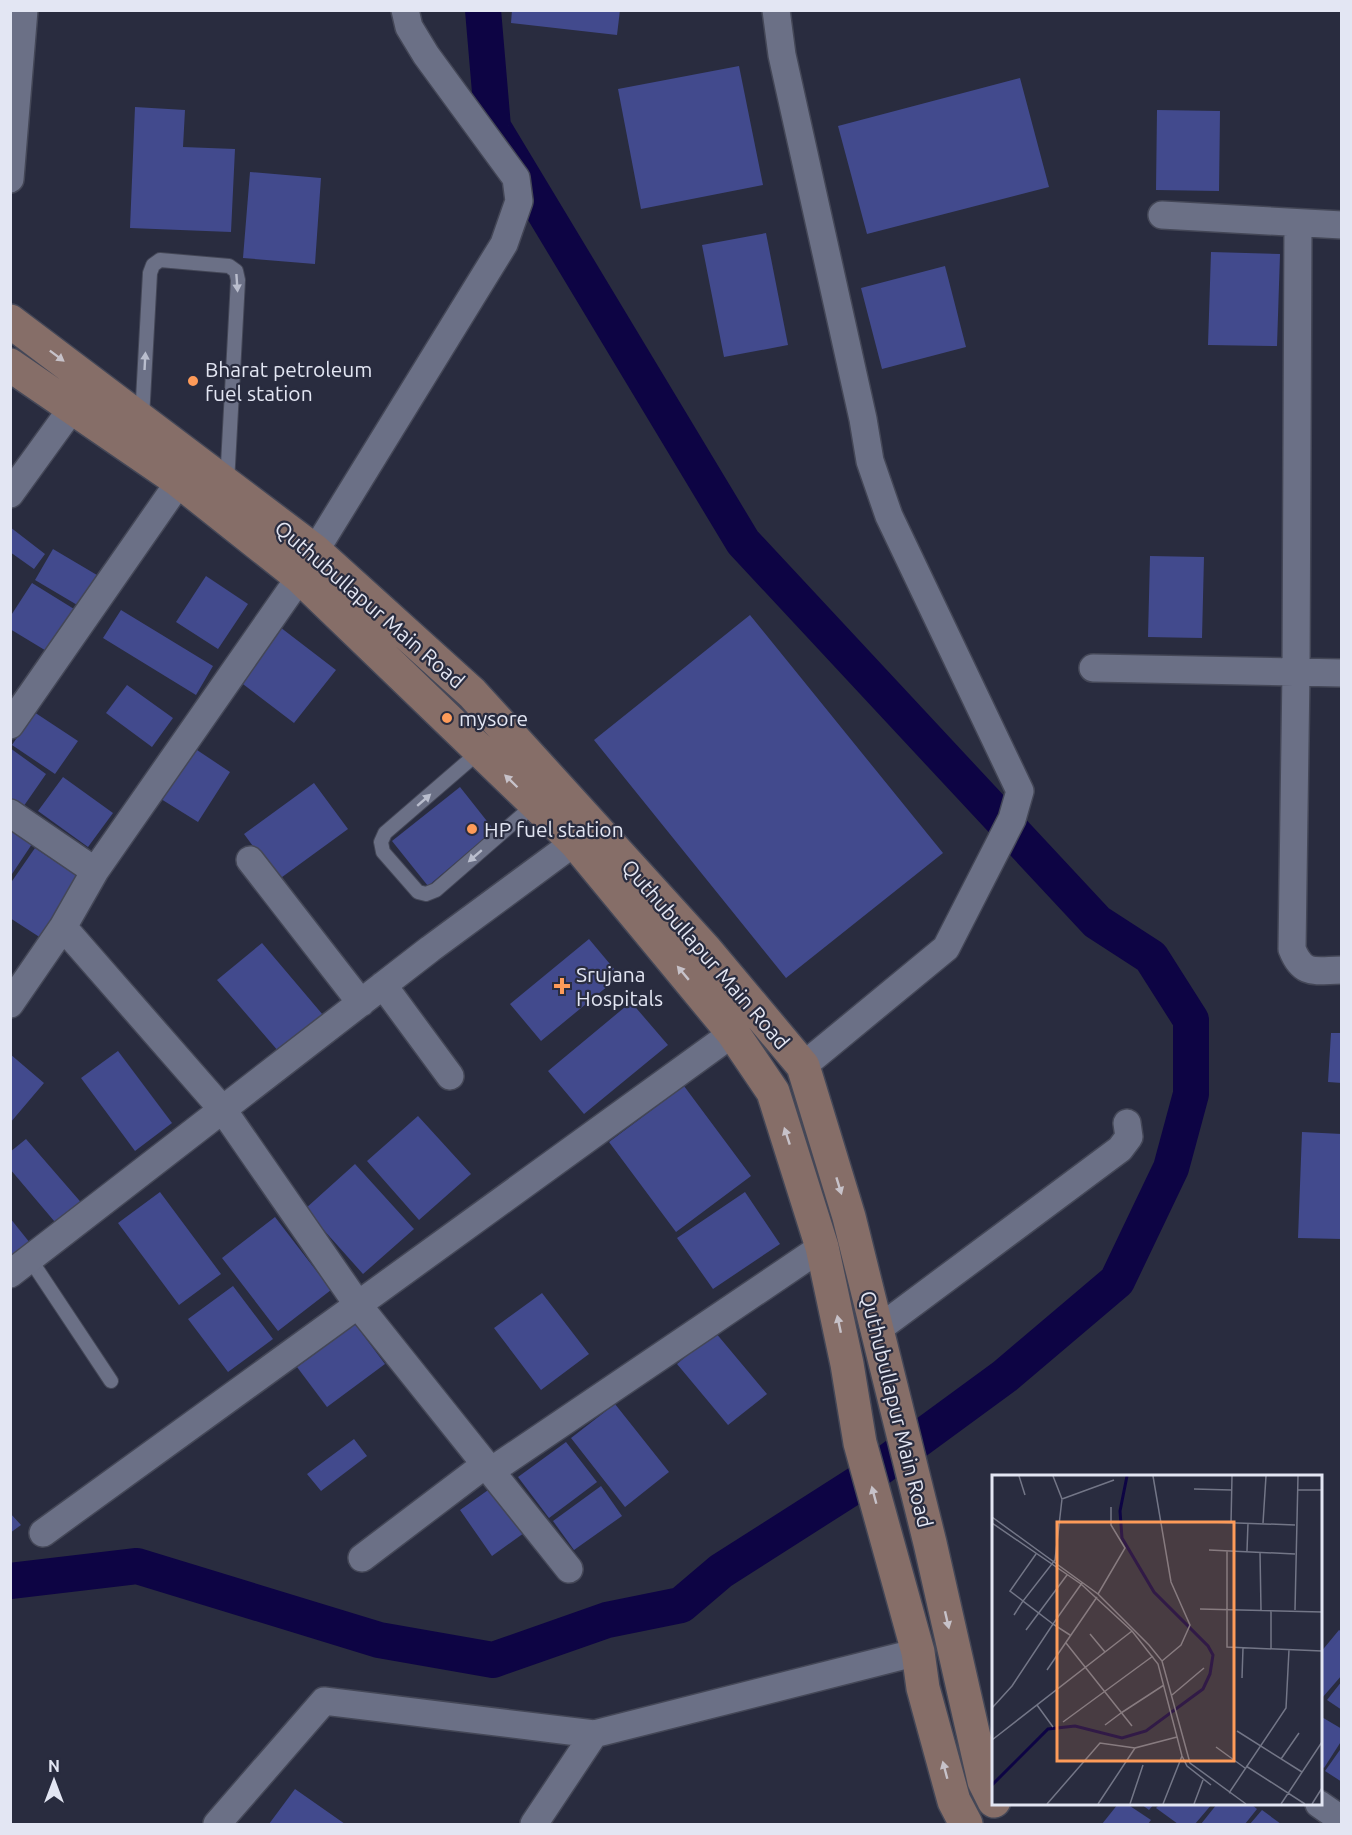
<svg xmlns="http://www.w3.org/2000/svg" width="1352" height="1835" font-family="Ubuntu,sans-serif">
<rect width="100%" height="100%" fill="#292c3f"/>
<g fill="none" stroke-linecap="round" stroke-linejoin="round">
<path stroke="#0d0444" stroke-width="36" d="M 10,1581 L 137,1566 L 379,1640 L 493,1660 L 607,1620 L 681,1605 L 721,1571 L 859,1483 L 1005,1376 L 1117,1281 L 1171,1168 L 1191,1094 L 1191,1020 L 1151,957 L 1097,922 L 743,542 L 493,127 L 483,10"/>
</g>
<path fill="#424a8d" d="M 512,10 L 620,10 L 617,35 L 511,23 Z
M 739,66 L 763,185 L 641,209 L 618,89 Z
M 1020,78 L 1049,187 L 867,234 L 838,126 Z
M 135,107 L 185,110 L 183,147 L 235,149 L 231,232 L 130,228 Z
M 1157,110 L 1220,111 L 1219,191 L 1156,190 Z
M 250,172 L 321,178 L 315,264 L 243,258 Z
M 766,233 L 788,345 L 724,357 L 702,245 Z
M 1211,252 L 1280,254 L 1277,346 L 1208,345 Z
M 945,266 L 966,347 L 882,369 L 861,288 Z
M 10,527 L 45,554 L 34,569 L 10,552 Z
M 53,549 L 102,578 L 84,609 L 35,580 Z
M 1150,556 L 1204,557 L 1202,638 L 1148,637 Z
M 206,576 L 248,604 L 218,649 L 176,622 Z
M 32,583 L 74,609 L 48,652 L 10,629 L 10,617 Z
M 121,610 L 213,666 L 196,695 L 103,638 Z
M 750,615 L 943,853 L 786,978 L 594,740 Z
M 276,624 L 336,670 L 294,723 L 235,678 Z
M 127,685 L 173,718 L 152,747 L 106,713 Z
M 34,712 L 78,741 L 55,774 L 12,745 Z
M 10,748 L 46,774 L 21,810 L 10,803 Z
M 194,748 L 230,772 L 198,822 L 161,799 Z
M 63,777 L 113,813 L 88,847 L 38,811 Z
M 314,783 L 348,829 L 278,880 L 244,834 Z
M 460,787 L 494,830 L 428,886 L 392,841 Z
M 10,830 L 32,844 L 10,877 Z
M 35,848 L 80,878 L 41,938 L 10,918 L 10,884 Z
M 589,939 L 620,976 L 541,1041 L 510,1004 Z
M 262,943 L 323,1015 L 279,1052 L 217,980 Z
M 631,1002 L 668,1045 L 584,1114 L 548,1071 Z
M 1331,1033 L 1342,1033 L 1342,1083 L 1328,1082 Z
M 118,1051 L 172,1123 L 135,1151 L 81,1078 Z
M 10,1054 L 44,1083 L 10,1123 Z
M 684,1086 L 751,1176 L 676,1232 L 609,1142 Z
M 418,1116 L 471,1174 L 419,1220 L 367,1161 Z
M 1302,1132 L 1342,1134 L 1342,1239 L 1298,1238 Z
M 26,1139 L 85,1207 L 60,1228 L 10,1169 L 10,1152 Z
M 355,1164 L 414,1229 L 363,1274 L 305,1209 Z
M 160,1192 L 221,1274 L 179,1305 L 118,1223 Z
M 745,1192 L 780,1244 L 713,1289 L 677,1238 Z
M 275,1217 L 331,1290 L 278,1331 L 222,1258 Z
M 10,1218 L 30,1243 L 10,1258 Z
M 233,1286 L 273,1339 L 228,1372 L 188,1319 Z
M 542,1293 L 589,1354 L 541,1390 L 494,1328 Z
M 355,1324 L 385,1364 L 327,1407 L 297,1367 Z
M 715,1332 L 767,1394 L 728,1425 L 677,1364 Z
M 615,1404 L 669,1472 L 625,1507 L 571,1438 Z
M 354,1439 L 367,1456 L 321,1491 L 307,1474 Z
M 566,1442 L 597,1482 L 549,1518 L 518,1477 Z
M 601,1486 L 622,1516 L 574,1550 L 553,1521 Z
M 491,1488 L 524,1533 L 492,1556 L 460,1510 Z
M 10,1513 L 21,1525 L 10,1533 Z
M 1339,1630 L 1342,1632 L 1342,1675 L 1322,1698 L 1320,1697 L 1320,1653 Z
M 1342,1681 L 1342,1710 L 1327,1700 Z
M 1320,1716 L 1342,1729 L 1342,1740 L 1324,1768 L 1320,1765 Z
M 1342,1747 L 1342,1782 L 1325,1771 Z
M 295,1789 L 345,1824 L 269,1824 Z
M 1118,1804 L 1127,1804 L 1151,1820 L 1148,1824 L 1102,1824 Z
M 1141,1804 L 1154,1804 L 1149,1810 Z
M 1160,1804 L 1212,1804 L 1195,1824 L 1178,1824 L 1156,1808 Z
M 1217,1804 L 1251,1804 L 1257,1809 L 1245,1824 L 1201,1824 Z
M 1262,1810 L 1281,1824 L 1250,1824 Z"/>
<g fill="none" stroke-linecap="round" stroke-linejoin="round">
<defs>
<path id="service" d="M 142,418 L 150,273 L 153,265 L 160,260 L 229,266 L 236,271 L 238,280 L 227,483
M 480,751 L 385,833 L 381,842 L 383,852 L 418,892 L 426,894 L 436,890 L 535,804
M 30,1259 L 111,1381"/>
<path id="minor" d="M 776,10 L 782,55 L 863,419 L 870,461 L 889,516 L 1020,791 L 1012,819 L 946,948 L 803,1066
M 10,179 L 24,10
M 1162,215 L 1342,225
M 1298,224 L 1296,672 L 1292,949 C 1303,977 1316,970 1342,970
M 10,494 L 73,407
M 315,551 L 504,244 L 519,201 L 516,178 L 426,55 L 409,27 L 405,10
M 1093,668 L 1342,673
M 10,725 L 191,465
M 10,813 L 95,871
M 250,860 L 361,1003
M 63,927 L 223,1110 L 358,1305 L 569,1569
M 383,985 L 450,1076
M 10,1004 L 63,927 L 95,871 L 300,577
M 10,1274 L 430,949 L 575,842
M 877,1330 L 1120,1149 L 1129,1137 L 1127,1123
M 491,1471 L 822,1247
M 43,1533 L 733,1033
M 362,1558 L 486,1464
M 1319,1804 L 1342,1820
M 217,1824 L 324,1701 L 594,1734
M 534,1824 L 594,1734 L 918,1652"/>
<path id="secondary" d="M 10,321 L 315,551 L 472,693 L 705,949 L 803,1066 L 849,1217 L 930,1543 L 984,1781 L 994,1801
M 10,365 L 179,481 L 300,577 L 575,842 L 733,1033 L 773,1092 L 822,1247 L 847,1364 L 860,1443 L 918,1652 L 923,1688 L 954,1801 L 966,1824"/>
</defs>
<use href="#service" stroke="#444757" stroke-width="16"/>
<use href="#minor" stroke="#444757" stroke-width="30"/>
<use href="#secondary" stroke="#444757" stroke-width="36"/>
<use href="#service" stroke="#6b7086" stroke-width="14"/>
<use href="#minor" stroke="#6b7086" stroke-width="27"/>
<use href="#secondary" stroke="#866e68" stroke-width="33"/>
</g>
<defs><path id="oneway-solid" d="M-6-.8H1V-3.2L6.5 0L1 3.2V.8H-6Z" transform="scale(1.5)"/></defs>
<g fill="#b9bdcd">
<use href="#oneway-solid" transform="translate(237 283) rotate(86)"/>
<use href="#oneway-solid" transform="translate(145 361) rotate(-87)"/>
<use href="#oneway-solid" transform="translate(424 800) rotate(-41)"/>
<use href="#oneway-solid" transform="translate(475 856) rotate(139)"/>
</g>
<g fill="#c7c2c9">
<use href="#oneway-solid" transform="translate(57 356) rotate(37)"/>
<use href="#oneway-solid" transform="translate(511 781) rotate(-136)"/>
<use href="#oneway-solid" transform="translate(683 973) rotate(-130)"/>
<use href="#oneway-solid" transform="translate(787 1136) rotate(-108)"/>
<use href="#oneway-solid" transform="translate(839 1186) rotate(73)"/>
<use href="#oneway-solid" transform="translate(839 1324) rotate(-102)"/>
<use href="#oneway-solid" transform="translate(874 1495) rotate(-105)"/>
<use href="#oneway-solid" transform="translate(947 1620) rotate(77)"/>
<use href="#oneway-solid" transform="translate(945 1770) rotate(-105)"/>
</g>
<g fill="#fe9b59" stroke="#292c3f" stroke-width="2">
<circle cx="193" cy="381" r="6"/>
<circle cx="447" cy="718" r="6"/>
<circle cx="472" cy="829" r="6"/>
<path d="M559 977h6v6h6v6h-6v6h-6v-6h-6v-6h6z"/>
</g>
<g text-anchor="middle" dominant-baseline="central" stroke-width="4.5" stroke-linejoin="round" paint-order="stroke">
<g font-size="21" fill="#e3e6f3" stroke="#292c3f" text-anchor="start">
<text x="205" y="369">Bharat petroleum<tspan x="205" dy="24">fuel station</tspan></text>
<text x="459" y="718">mysore</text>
<text x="484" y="829">HP fuel station</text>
<text x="576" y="974">Srujana<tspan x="576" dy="24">Hospitals</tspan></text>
</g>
<g font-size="21" fill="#e3e6f3" stroke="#292c3f">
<text transform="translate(370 604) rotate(41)">Quthubullapur Main Road</text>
<text transform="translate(706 954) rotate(49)">Quthubullapur Main Road</text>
<text transform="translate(897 1409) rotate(76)">Quthubullapur Main Road</text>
</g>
</g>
<g transform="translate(992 1475)">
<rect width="330" height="330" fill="#292c3f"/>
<path fill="none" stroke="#0d0444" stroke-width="3" d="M 0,310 L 56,254 L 83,251 L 130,263 L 154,256 L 211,214 L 218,199 L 221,180 L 216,171 L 162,117 L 130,63 L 128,36 L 135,1"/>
<path fill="none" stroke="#737687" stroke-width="1.5" d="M 27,1 L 33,20M 61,1 L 70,24 L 122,5M 161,1 L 179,107 L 198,150 L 189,170 L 170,186M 202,14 L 239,15M 306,15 L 330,15M 70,24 L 63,85 L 31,126 L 61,149 L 90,108M 0,42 L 106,119 L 157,170 L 170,186 L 198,288 L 254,329M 218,47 L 303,50M 0,48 L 89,109 L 140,156 L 166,189 L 190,281 L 195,291 L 219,310M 239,48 L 240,1M 271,48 L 274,1M 217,75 L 303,79M 235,76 L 235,172 L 330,176M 255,76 L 256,48M 268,77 L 269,135M 106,119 L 133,73 L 119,50 L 119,32M 208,134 L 330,137M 303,135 L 306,1M 22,140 L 31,126 L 18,116 L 44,79M 34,155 L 75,100M 98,159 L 113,177M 74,168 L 140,251M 279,174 L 279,136M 55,195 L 105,122M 250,203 L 251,173M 180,220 L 212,193M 45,230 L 61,252M 0,233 L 20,211 L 61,149 L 78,160M 129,238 L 172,210M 71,247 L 161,181M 113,250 L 129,238M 245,256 L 310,297M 0,265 L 140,156M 224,272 L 253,293M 289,284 L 307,258M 254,291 L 313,329M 237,318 L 294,233 L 297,175M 55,329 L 108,268 L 143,273M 106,329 L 143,273 L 185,262M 138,329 L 151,290M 171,329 L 190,281M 202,329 L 211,305M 289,329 L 330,267M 320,329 L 330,313"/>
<path fill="#fe9b59" fill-opacity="0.15" stroke="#fe9b59" stroke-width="3" d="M 65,47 L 242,47 L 242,286 L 65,286 Z"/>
<rect width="330" height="330" fill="none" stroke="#e3e6f3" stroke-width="3"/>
</g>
<rect width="1352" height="1835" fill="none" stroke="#e3e6f3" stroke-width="24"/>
<g transform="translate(54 1781)" stroke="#292c3f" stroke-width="4.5" paint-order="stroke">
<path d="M0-4.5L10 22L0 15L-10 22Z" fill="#e3e6f3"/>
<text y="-9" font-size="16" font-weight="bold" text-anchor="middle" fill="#e3e6f3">N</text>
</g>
</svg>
